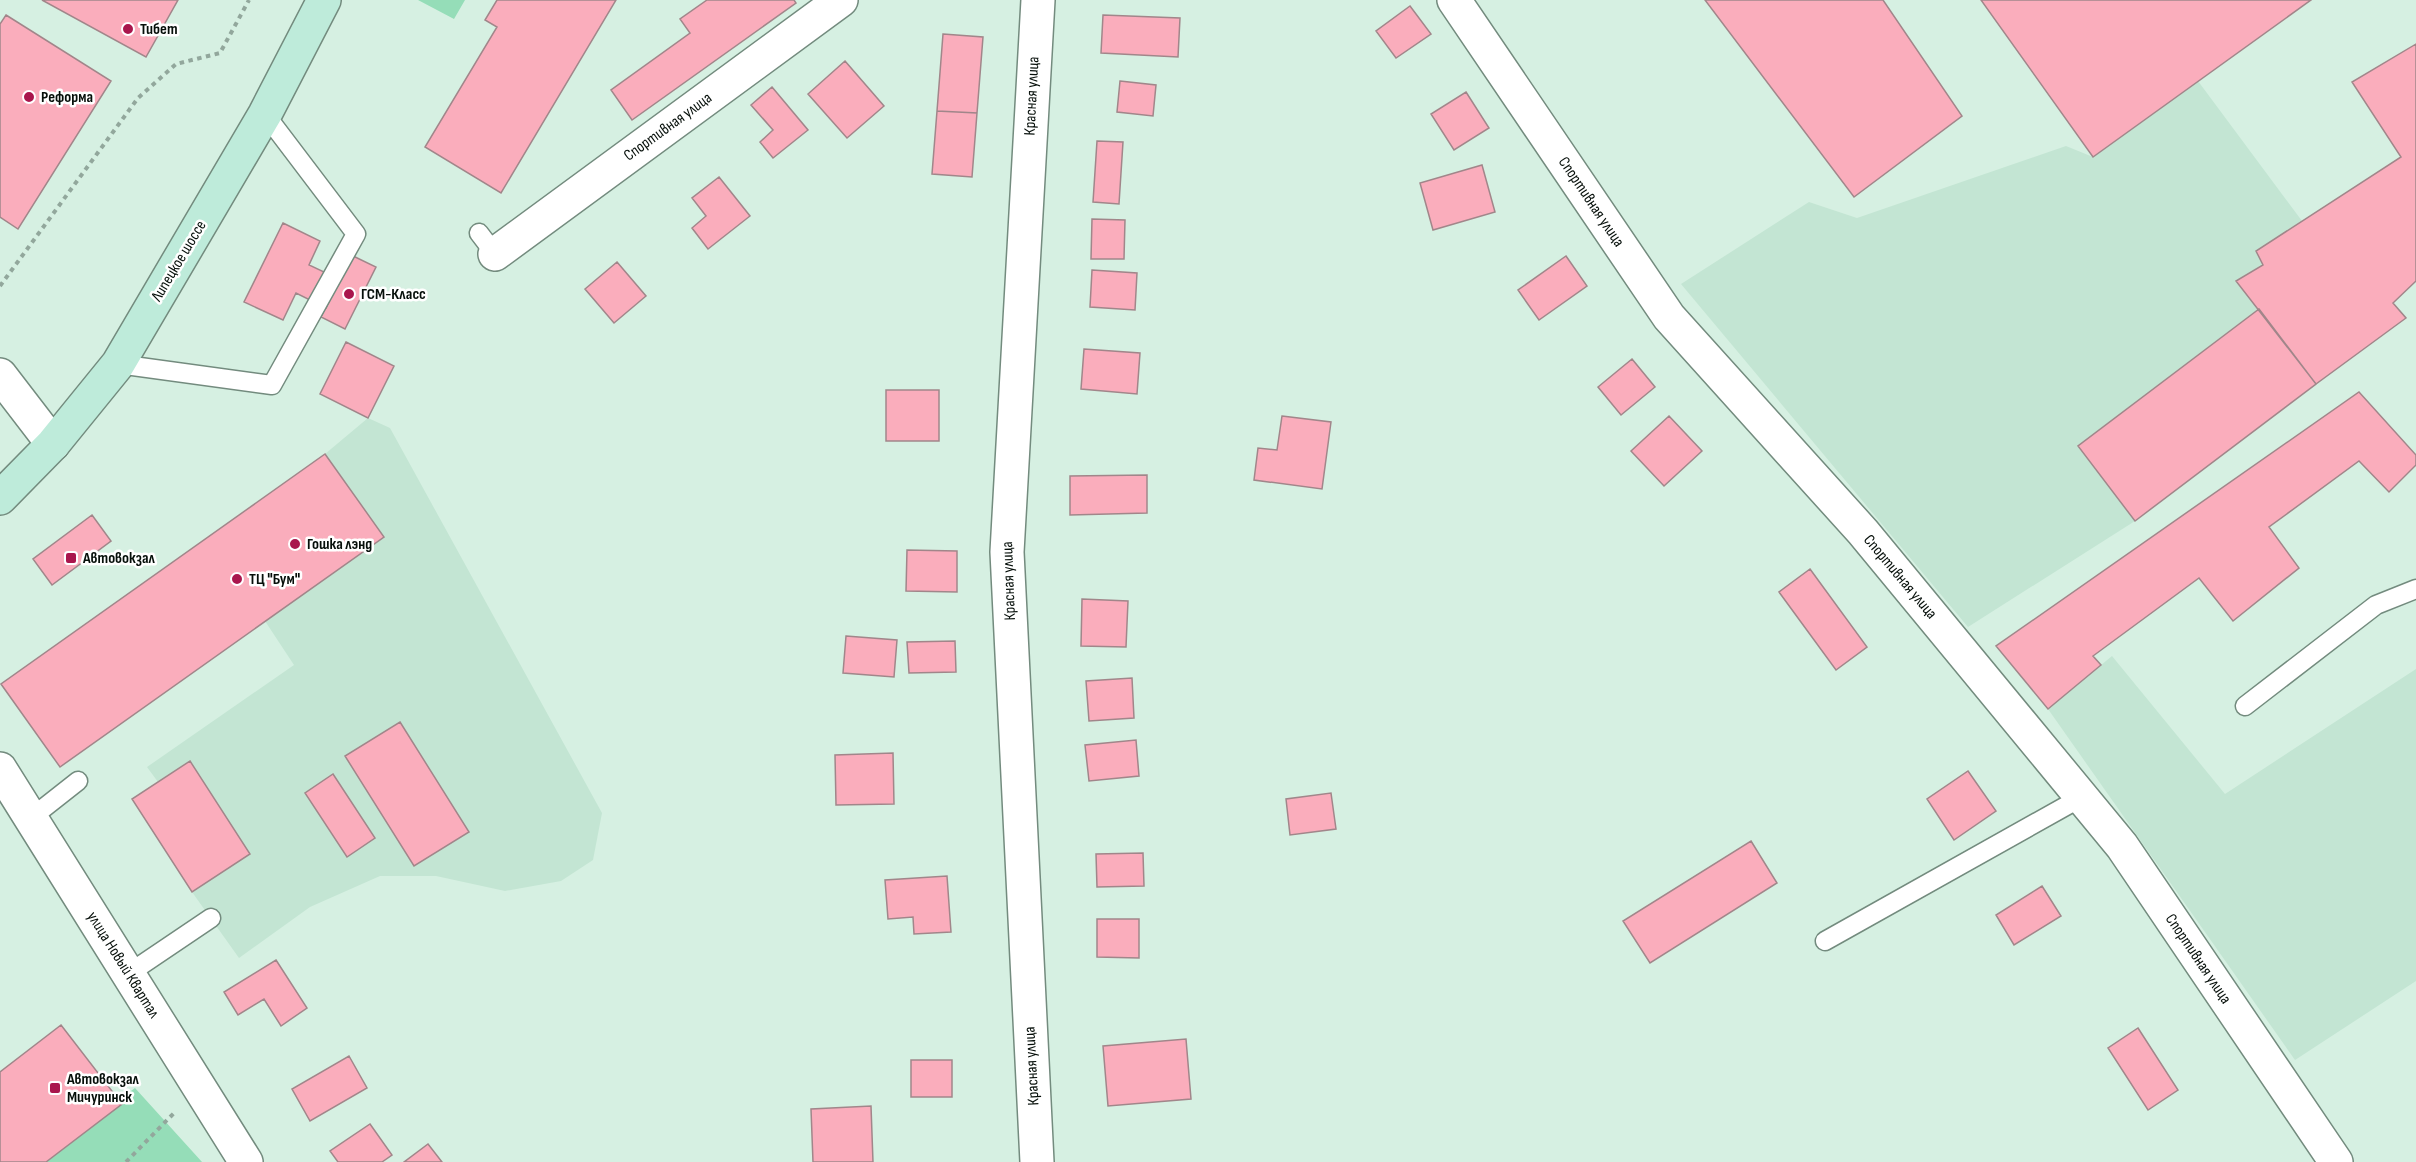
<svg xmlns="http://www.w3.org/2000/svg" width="2416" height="1162" font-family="'Sofia Sans Condensed',sans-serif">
<rect width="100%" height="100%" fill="#d6f0e2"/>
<path fill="#c3e5d3" d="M 2198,81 L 2302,221 L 2256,251 L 2263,265 L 2236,281 L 2259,309 L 2078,446 L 2135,521 L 1968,627 L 1681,284 L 1809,202 L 1857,218 L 2066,146 L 2093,157 Z
M 368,418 L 390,428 L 602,813 L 593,860 L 561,881 L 505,891 L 436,876 L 380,876 L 310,907 L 239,958 L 192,892 L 132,799 L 158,782 L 147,767 L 294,665 L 265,621 L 384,537 L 325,454 Z
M 2112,656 L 2225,794 L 2416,669 L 2416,981 L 2295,1060 L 2048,709 Z"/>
<path fill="#95ddb8" d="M 418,0 L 465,0 L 454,19 Z
M 135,1088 L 202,1162 L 36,1162 Z"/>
<path fill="#faadbc" stroke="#a1868a" stroke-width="1.5" d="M 42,0 L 178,0 L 146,57 Z
M 497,0 L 616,0 L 501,193 L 425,147 L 497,27 L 485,20 Z
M 707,0 L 794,0 L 796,3 L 632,120 L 611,90 L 690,33 L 680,19 Z
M 1705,0 L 1883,0 L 1962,116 L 1854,197 Z
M 1981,0 L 2311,0 L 2093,157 Z
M 1410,6 L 1431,34 L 1396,58 L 1376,31 Z
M 6,15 L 111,81 L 18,229 L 0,217 L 0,24 Z
M 1103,15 L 1180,18 L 1178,57 L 1101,53 Z
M 943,34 L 983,37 L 977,113 L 937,111 Z
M 2416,44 L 2416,281 L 2393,303 L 2406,318 L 2316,384 L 2236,281 L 2263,265 L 2256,251 L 2401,157 L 2352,82 Z
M 845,61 L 884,106 L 847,138 L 808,94 Z
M 1120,81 L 1156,85 L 1153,116 L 1117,112 Z
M 772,87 L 808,130 L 773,158 L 760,142 L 773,130 L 751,105 Z
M 1466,92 L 1489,128 L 1454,150 L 1431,114 Z
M 937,111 L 977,113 L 972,177 L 932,174 Z
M 1097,141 L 1123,142 L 1119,204 L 1093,202 Z
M 1482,165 L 1495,212 L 1433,230 L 1420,183 Z
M 719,177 L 750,216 L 708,249 L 692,228 L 706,216 L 692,198 Z
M 1092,219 L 1125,220 L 1124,259 L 1091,259 Z
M 283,223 L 320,241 L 309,265 L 339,279 L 326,308 L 296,293 L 283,320 L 244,302 Z
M 351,255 L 376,267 L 345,329 L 321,317 Z
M 1566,256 L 1587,286 L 1539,320 L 1518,290 Z
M 617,262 L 646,296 L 614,323 L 585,289 Z
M 1092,270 L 1137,273 L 1135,310 L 1090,307 Z
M 2259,309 L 2316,384 L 2135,521 L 2078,446 Z
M 346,342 L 394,366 L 368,418 L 320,394 Z
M 1084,349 L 1140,353 L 1137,394 L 1081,389 Z
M 1632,359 L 1655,387 L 1621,415 L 1598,387 Z
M 886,390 L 939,390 L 939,441 L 886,441 Z
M 2359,392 L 2416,455 L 2416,465 L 2389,492 L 2359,461 L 2269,527 L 2299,568 L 2233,621 L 2199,578 L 2093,656 L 2101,665 L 2048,709 L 1996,646 Z
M 1282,416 L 1331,422 L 1322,489 L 1254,480 L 1258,448 L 1277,450 Z
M 1669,416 L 1702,451 L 1664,486 L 1631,451 Z
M 325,454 L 384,537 L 60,767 L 1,684 Z
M 1147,475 L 1147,513 L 1070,515 L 1070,476 Z
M 92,515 L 111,541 L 52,585 L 33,559 Z
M 907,550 L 957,551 L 957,592 L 906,591 Z
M 1810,569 L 1867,647 L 1836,670 L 1779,592 Z
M 1082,599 L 1128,601 L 1126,647 L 1081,646 Z
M 846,636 L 897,640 L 894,677 L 843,673 Z
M 955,641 L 956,672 L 909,673 L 907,642 Z
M 1132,678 L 1134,718 L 1089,721 L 1086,681 Z
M 400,722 L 469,832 L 414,866 L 345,756 Z
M 1136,740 L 1139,776 L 1089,781 L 1085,745 Z
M 893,753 L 894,804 L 836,805 L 835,755 Z
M 190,761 L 250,854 L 192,892 L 132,799 Z
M 1968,771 L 1996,811 L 1954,840 L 1927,799 Z
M 333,774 L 375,838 L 347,857 L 305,793 Z
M 1331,793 L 1336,829 L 1290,835 L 1286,799 Z
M 1751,841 L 1777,883 L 1650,963 L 1623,921 Z
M 1143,853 L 1144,886 L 1097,887 L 1096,854 Z
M 947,876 L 951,932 L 914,934 L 913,917 L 888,919 L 885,880 Z
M 2042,886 L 2061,916 L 2014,945 L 1996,915 Z
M 1097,919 L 1139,919 L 1139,958 L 1097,957 Z
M 276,960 L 307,1008 L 281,1026 L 264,999 L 238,1015 L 224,992 Z
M 61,1025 L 122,1104 L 46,1162 L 0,1162 L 0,1072 Z
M 2138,1028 L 2178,1090 L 2148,1110 L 2108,1048 Z
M 1186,1039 L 1191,1099 L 1108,1106 L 1103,1046 Z
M 349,1056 L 367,1088 L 310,1121 L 292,1089 Z
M 911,1060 L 952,1060 L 952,1097 L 911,1097 Z
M 871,1106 L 873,1162 L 813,1162 L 811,1109 Z
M 370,1124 L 392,1155 L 382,1162 L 338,1162 L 330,1151 Z
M 428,1144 L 442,1162 L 404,1162 Z"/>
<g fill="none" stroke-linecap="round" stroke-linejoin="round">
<defs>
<path id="lane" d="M 479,233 L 495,254
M 118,364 L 272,385 L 356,234 L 265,114
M 2245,706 L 2376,605 L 2416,589
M 31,818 L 78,781
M 1825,941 L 2082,797
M 128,974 L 211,918"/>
<path id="street" d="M 1454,0 L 1669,317 L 1863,532 L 2122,846 L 2336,1162
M 495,254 L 841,0
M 0,375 L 53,444
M 0,769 L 246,1162
M 1037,1162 L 1007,552 L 1038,0"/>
<path id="secondary" d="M 0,498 L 53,444 L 118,364 L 265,114 L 324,0"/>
</defs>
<use href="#lane" stroke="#738b7e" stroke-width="21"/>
<use href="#street" stroke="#738b7e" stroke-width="36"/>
<use href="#secondary" stroke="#738b7e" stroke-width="36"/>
<path stroke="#92a79c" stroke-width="4" stroke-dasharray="4.5 4.5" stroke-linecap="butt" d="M 0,286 L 138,98 L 176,64 L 220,53 L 249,0
M 126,1162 L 175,1112"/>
<use href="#lane" stroke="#fff" stroke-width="18"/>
<use href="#street" stroke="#fff" stroke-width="33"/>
<use href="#secondary" stroke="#beebda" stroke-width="33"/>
</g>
<g fill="#a9164d" stroke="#fff" stroke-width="2">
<circle cx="128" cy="29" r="6"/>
<circle cx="29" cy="97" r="6"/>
<circle cx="349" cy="294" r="6"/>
<circle cx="295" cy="544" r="6"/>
<rect x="65" y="552" width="12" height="12" rx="3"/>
<circle cx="237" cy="579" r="6"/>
<rect x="49" y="1082" width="12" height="12" rx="3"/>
</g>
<g text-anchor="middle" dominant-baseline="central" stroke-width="5" stroke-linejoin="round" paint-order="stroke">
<g font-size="16" font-weight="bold" fill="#060f0a" stroke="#fff" text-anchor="start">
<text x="140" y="29">Тибет</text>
<text x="41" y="97">Реформа</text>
<text x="361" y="294">ГСМ-Класс</text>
<text x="307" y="544">Гошка лэнд</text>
<text x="83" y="558">Автовокзал</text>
<text x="249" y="579">ТЦ "Бум"</text>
<text x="67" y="1079">Автовокзал<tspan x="67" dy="18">Мичуринск</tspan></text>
</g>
<g font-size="16" fill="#060f0a" stroke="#fff">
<text transform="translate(1032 96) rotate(-87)">Красная улица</text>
<text transform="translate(668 127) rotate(-36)">Спортивная улица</text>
<text transform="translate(1591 202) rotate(56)">Спортивная улица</text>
<text transform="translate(179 261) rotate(-59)">Липецкое шоссе</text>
<text transform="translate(1900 577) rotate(50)">Спортивная улица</text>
<text transform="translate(1009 581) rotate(-92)">Красная улица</text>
<text transform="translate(2198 959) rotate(56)">Спортивная улица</text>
<text transform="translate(123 965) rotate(58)">улица Новый Квартал</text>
<text transform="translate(1032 1066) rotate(-93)">Красная улица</text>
</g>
</g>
</svg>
